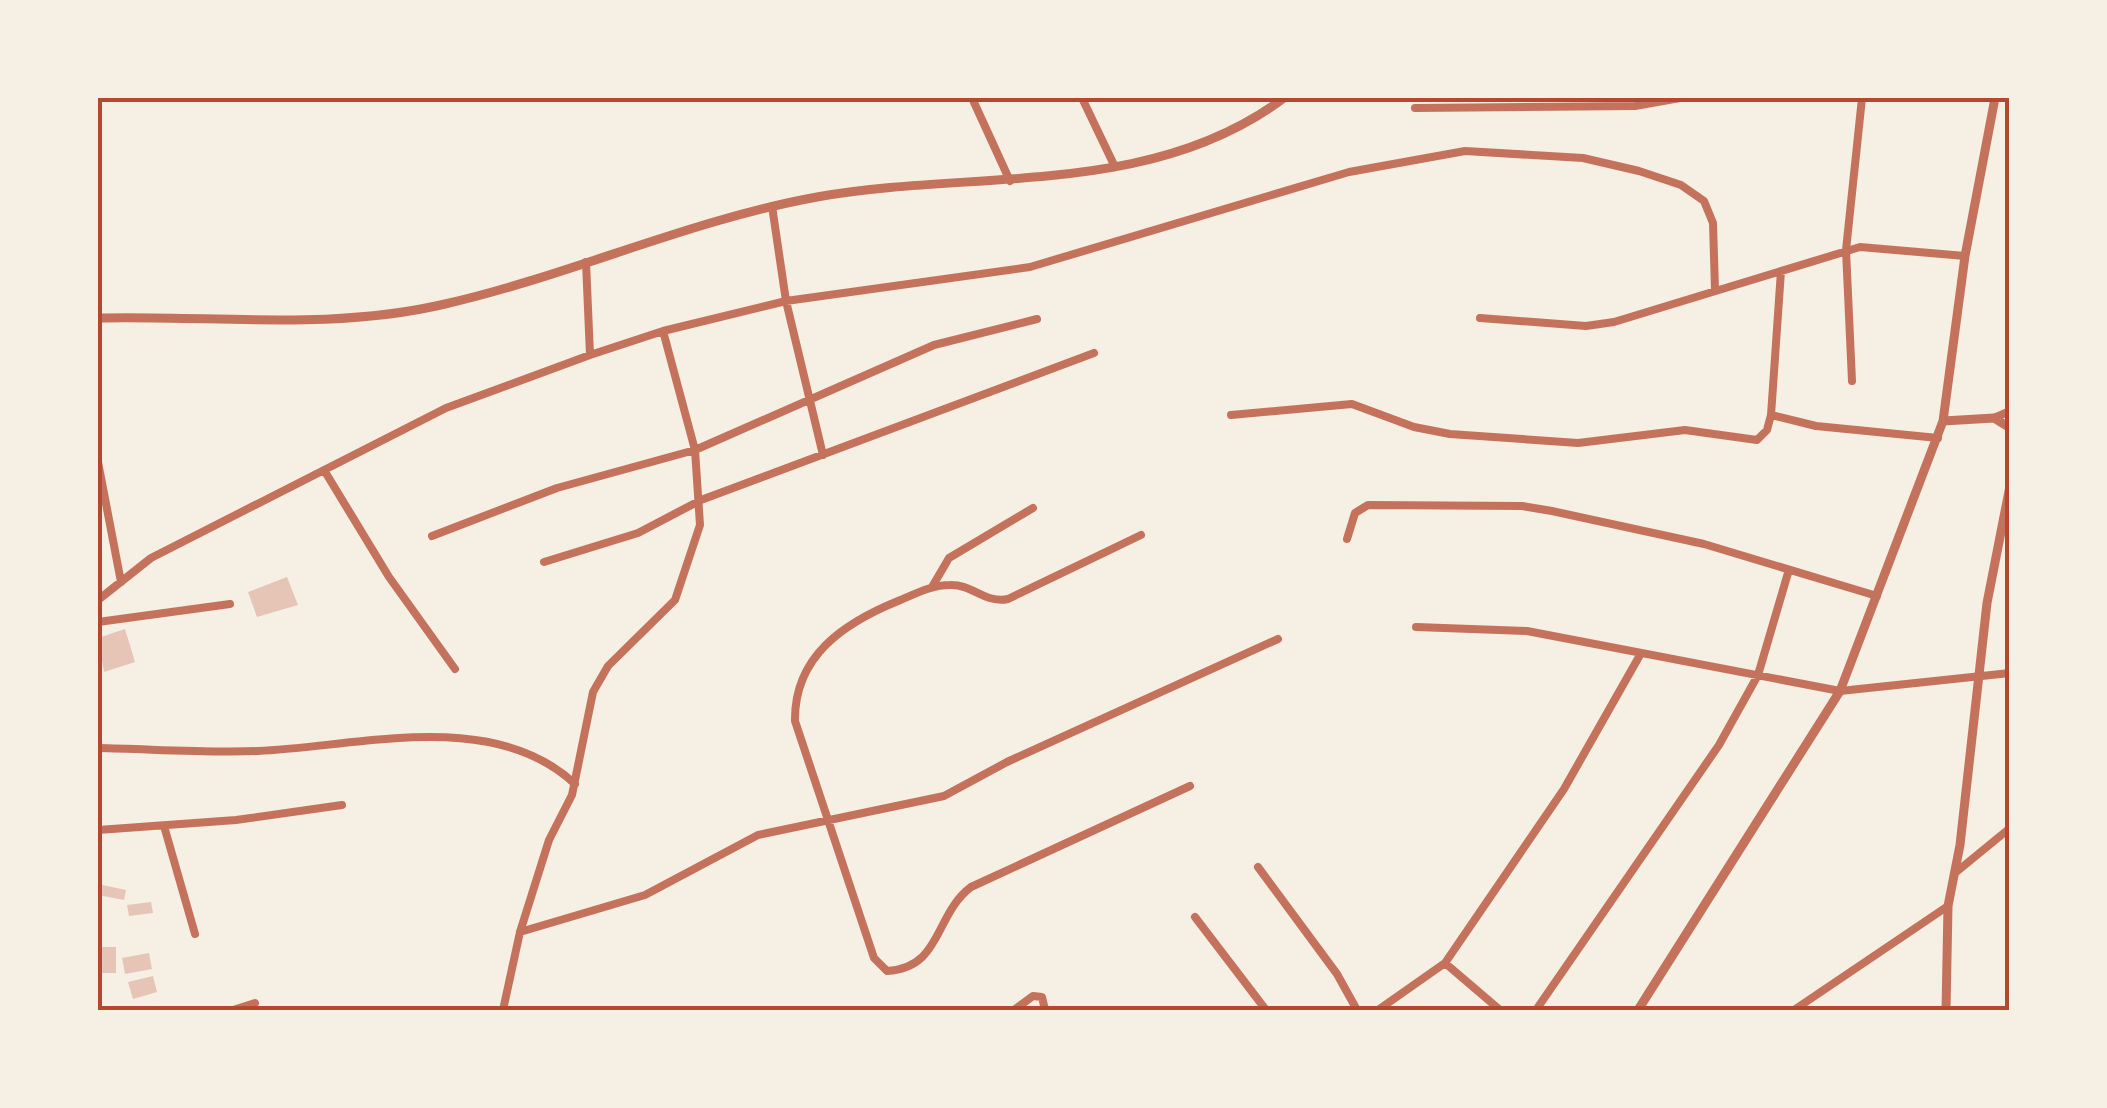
<svg xmlns="http://www.w3.org/2000/svg" width="2107" height="1108" font-family="'Source Sans 3',sans-serif">
<rect width="100%" height="100%" fill="#f6efe4"/>
<path fill="#e6c5b7" d="M 287,577 L 298,605 L 257,617 L 248,592 Z
M 125,629 L 135,662 L 104,672 L 98,638 Z
M 98,884 L 126,890 L 124,900 L 98,895 Z
M 151,902 L 153,913 L 129,916 L 127,905 Z
M 101,947 L 116,947 L 116,973 L 100,973 Z
M 149,953 L 152,969 L 125,974 L 122,958 Z
M 153,976 L 157,992 L 133,999 L 128,982 Z"/>
<g fill="none" stroke-linecap="round" stroke-linejoin="round">
<path stroke="#c5725c" stroke-width="8" d="M 972,98 L 1010,181
M 1082,98 L 1115,167
M 1415,108 L 1635,106 L 1680,98
M 772,206 L 786,301 L 823,455
M 586,262 L 590,355
M 1480,318 L 1586,326 L 1614,322 L 1860,247 L 1965,256
M 1852,381 L 1846,250 L 1862,98
M 1231,415 L 1352,404 L 1414,427 L 1450,434 L 1578,443 L 1685,430 L 1757,440 L 1767,430 L 1771,415 L 1781,271
M 1771,415 L 1816,426 L 1938,438
M 1994,418 L 2010,411
M 98,462 L 121,582
M 324,470 L 389,577 L 455,669
M 1141,535 L 1008,599 C 986,604 972,584 950,585 C 931,585 915,594 898,601 C 844,623 794,656 795,721 L 874,958 L 887,971 C 942,968 934,915 971,887 L 1190,786
M 432,536 L 557,488 L 695,450 L 934,345 L 1037,319
M 1347,539 L 1355,513 L 1368,505 L 1522,506 L 1552,511 L 1704,544 L 1877,596
M 544,562 L 638,533 L 701,500 L 1094,353
M 932,587 L 949,558 L 1033,508
M 98,600 L 151,558 L 446,408 L 590,355 L 663,331 L 786,301 L 1030,267 L 1349,172 L 1465,151 L 1583,158 L 1639,171 L 1681,185 L 1704,201 L 1713,223 L 1715,290
M 98,622 L 230,604
M 1416,627 L 1527,631 L 1840,691 L 2010,673
M 98,748 C 151,749 205,753 258,751 C 357,747 493,707 575,784
M 164,826 L 195,934
M 98,830 L 236,820 L 342,805
M 1258,867 L 1337,974 L 1357,1010
M 1955,873 L 2010,828
M 1195,917 L 1266,1010
M 520,932 L 645,895 L 758,835 L 944,796 L 1007,762 L 1278,639
M 1445,963 L 1500,1010
M 233,1010 L 255,1003
M 503,1010 L 520,932 L 549,840 L 572,795 L 593,692 L 608,666 L 675,600 L 700,525 L 695,450 L 663,331
M 1014,1010 L 1033,996 L 1042,997 L 1045,1010
M 1378,1010 L 1445,963 L 1564,789 L 1640,655
M 1536,1010 L 1719,745 L 1758,675 L 1788,573
M 1794,1010 L 1948,906"/>
<path stroke="#c5725c" stroke-width="9" d="M 98,318 C 213,315 331,331 445,304 C 571,275 690,220 817,197 C 973,169 1149,199 1284,98
M 1943,421 L 1994,418 L 2010,428
M 1638,1010 L 1840,691 L 1943,421 L 1965,256 L 1995,98
M 1946,1010 L 1948,906 L 1960,845 L 1987,603 L 2010,486"/>
</g>
<rect width="2107" height="1108" fill="none" stroke="#f6efe4" stroke-width="200"/>
<rect x="100" y="100" width="1907" height="908" fill="none" stroke="#b5482f" stroke-width="4"/>
</svg>
